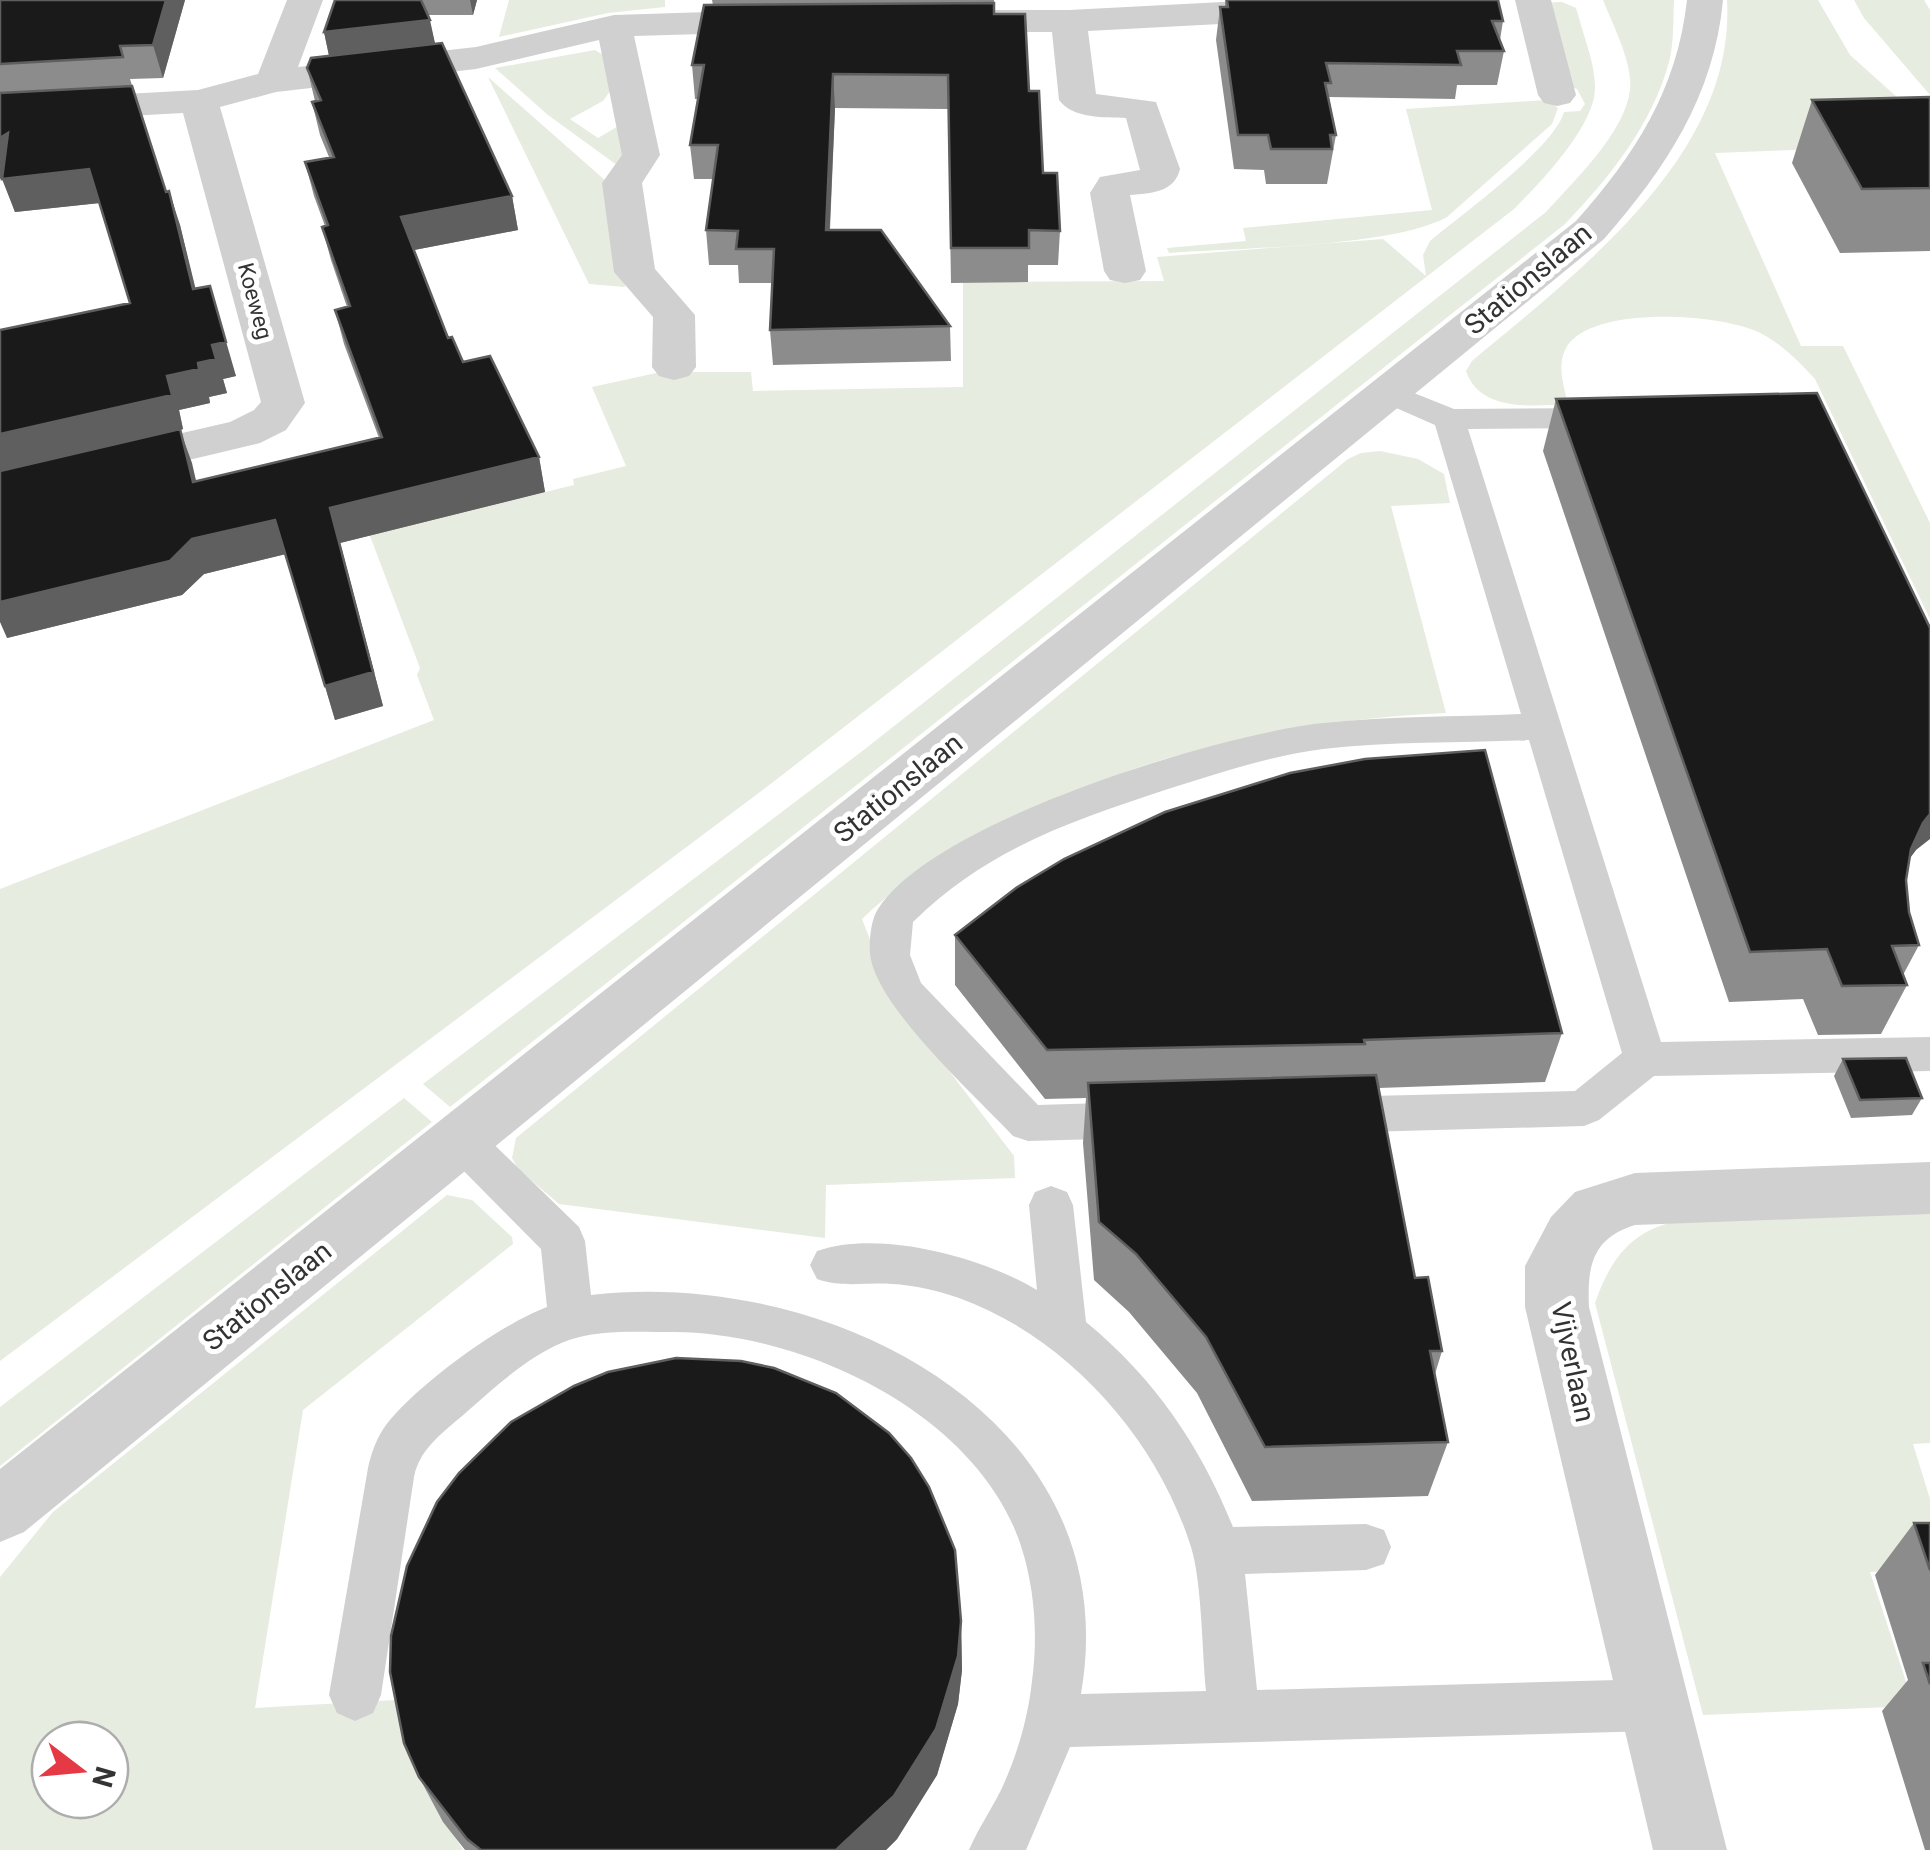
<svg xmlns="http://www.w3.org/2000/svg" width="1930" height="1850" font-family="Roboto,sans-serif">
<rect width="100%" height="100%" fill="#fff"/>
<path fill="#e6ecdf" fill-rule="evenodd" d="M 509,0 L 665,0 L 665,7 L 608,13 L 499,37 Z
M 1603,0 L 1674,0 C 1673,20 1674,43 1669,62 C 1652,125 1609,178 1565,224 L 450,1107 L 423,1084 L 865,749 L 1546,212 C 1573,182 1625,133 1630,90 C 1633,63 1613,25 1603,0 Z
M 1727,0 L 1818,0 L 1850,55 L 1898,98 L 1924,145 L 1715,153 L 1801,346 L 1843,346 L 1930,523 L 1930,619 L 1815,379 C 1799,362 1783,345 1762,334 C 1724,313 1586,304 1565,350 C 1557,367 1564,387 1568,404 C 1532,406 1480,412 1466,371 L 1472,361 C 1579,271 1736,155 1727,0 Z
M 1854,0 L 1924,0 L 1930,10 L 1930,95 L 1864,18 Z
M 1562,2 L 1576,8 L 1579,18 C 1585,40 1595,65 1595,87 C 1596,125 1540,183 1514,209 L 764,789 L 0,1361 L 0,889 L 434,720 L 417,675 L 420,668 L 367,528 L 436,519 L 574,485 L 573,479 L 626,466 L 592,387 L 661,372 L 751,372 L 753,391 L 963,387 L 963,282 L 1164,281 L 1157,257 L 1383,239 L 1426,276 L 1423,255 L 1430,241 C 1462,214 1554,148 1564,112 L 1580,111 L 1585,104 L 1577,89 L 1567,85 L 1542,3 Z
M 595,50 L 605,56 L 611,90 L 603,101 L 570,119 L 598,138 L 625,122 L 625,171 L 548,115 L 495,68 Z
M 488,77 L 615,189 L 625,287 L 589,284 Z
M 1547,100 L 1558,108 L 1552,124 L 1447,217 C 1393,247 1237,248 1169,253 L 1167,248 L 1246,241 L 1243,228 L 1432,210 L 1406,109 Z
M 1380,451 L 1418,459 L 1444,474 L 1450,503 L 1391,506 L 1446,713 C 1273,721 1103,761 955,853 C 922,873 889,892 862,919 L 892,996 L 1014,1156 L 1015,1178 L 826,1185 L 825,1238 L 559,1204 L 518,1169 L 512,1158 L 516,1138 L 1348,459 L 1361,453 Z
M 404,1098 L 432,1122 L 0,1466 L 0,1407 Z
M 447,1195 L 472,1200 L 512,1237 L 513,1244 L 303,1410 L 255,1708 L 413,1699 L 427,1791 L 463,1850 L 0,1850 L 0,1577 L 53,1512 ZM 50,1740 L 110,1740 L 110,1800 L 50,1800 Z
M 1930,1211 L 1930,1443 L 1913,1444 L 1930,1499 L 1930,1569 L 1870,1572 L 1914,1706 L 1703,1715 L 1595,1303 C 1611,1257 1633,1229 1682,1220 Z"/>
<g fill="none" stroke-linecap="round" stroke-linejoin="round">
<path fill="#d0d0d0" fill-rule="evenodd" d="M 1389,383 L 1454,409 L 1605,408 L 1616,411 L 1621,418 L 1616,425 L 1605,428 L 1468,429 L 1661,1042 L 1930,1037 L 1930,1071 L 1654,1076 L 1599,1120 L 1584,1126 L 1329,1133 L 1314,1127 L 1308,1115 L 1314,1103 L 1329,1097 L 1575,1091 L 1622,1053 L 1529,740 C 1461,743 1390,741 1323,749 C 1269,756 1219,773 1168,789 C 1071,821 987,849 913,922 L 910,955 L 921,983 L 1038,1105 L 1136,1102 L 1151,1107 L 1157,1120 L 1151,1133 L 1136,1138 L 1028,1141 L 1013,1136 C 976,1096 874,1005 870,953 C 869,941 871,919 878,909 C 933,821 1222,733 1324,723 C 1389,716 1456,717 1521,714 L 1435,425 L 1378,400 L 1373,393 L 1378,386 Z
M 461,1122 L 476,1127 L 579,1227 L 585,1241 L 591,1295 C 827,1267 1129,1417 1081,1694 L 1206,1691 C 1202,1651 1202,1582 1191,1547 C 1157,1438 1067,1337 959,1298 C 939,1291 914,1285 892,1284 C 867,1282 842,1288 817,1279 L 810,1265 L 817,1251 C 879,1229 982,1257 1037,1290 L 1029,1205 L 1035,1192 L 1051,1186 L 1067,1192 L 1073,1205 L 1086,1322 C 1154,1378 1200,1445 1233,1527 L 1366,1524 L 1384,1530 L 1391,1547 L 1384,1564 L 1366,1570 L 1245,1574 L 1257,1690 L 1655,1679 L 1673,1687 L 1681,1705 L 1673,1723 L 1655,1731 L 1070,1747 L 1026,1850 L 969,1850 C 978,1829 991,1810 1001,1790 C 1017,1756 1028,1718 1032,1681 C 1038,1637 1035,1589 1021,1546 C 978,1414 805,1333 674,1332 C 640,1332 601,1329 569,1340 C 531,1354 500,1383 470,1409 C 448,1429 420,1446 414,1477 L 381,1695 L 373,1713 L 355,1721 L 337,1713 L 329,1695 L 368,1468 C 371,1453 377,1437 386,1425 C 417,1385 499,1325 547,1307 L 541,1249 L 446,1153 L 439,1140 L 446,1127 Z"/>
<path fill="#d0d0d0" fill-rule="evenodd" d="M 287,0 L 323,0 L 298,67 L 476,47 L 614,15 L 773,10 L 786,13 L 791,21 L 786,29 L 773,32 L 634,36 L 660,155 L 642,183 L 655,269 L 695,315 L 696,367 L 689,376 L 674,380 L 659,376 L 652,367 L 653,317 L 614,272 L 602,183 L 622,155 L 599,40 L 476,69 L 276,92 L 220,107 L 305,403 L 286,430 L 260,443 L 0,505 L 0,475 L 230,422 L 254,410 L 261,402 L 183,113 L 0,123 L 0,101 L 198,90 L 258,74 Z
M 1261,0 L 1300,0 L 1311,9 L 1306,17 L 1293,20 L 1088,31 L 1096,94 L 1156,102 L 1180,169 C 1174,193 1151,193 1130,195 L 1146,271 L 1140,280 L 1125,283 L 1110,280 L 1104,271 L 1090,193 L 1100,177 L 1140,170 L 1126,118 C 1105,117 1073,119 1059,100 L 1052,32 L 949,32 L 936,29 L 931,21 L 936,13 L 949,10 L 1069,10 Z
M 1515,0 L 1551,0 L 1576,95 L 1570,103 L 1557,106 L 1544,103 L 1538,95 Z
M 1930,1162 L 1930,1214 L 1635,1225 C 1592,1238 1587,1267 1589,1307 L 1727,1850 L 1653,1850 L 1525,1307 L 1525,1266 L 1551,1217 L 1575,1192 L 1635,1173 Z"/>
<path fill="#d0d0d0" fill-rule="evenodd" d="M 1687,0 L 1723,0 C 1714,96 1666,168 1604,239 L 24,1532 L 0,1542 L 0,1469 L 1576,221 C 1635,155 1677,90 1687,0 Z"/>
</g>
<path fill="#8c8c8c" d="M 0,0 L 185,0 L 163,78 L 130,79 L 166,192 L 180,225 L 195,289 L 236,376 L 223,379 L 227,393 L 209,397 L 210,403 L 179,410 L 183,429 L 180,430 L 196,481 L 379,438 L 344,344 L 335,310 L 347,307 L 331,260 L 322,227 L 325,226 L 314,196 L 305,162 L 329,157 L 320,135 L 312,102 L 315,101 L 307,68 L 329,56 L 324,32 L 335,0 L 477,0 L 473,15 L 428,15 L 435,44 L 512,196 L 518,230 L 414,250 L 448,338 L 463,362 L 539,457 L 545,492 L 340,543 L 383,706 L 335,720 L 286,554 L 204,574 L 182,595 L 7,638 L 130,303 L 99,203 L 15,212 L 2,177 L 0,179 Z
M 712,0 L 994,0 L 994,14 L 1029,91 L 1043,173 L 1060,231 L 1058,265 L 1028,265 L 1028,282 L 951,283 L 948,109 L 835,108 L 830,230 L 950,326 L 951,361 L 773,365 L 770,330 L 772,283 L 739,283 L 738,265 L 709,265 L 706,230 L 713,179 L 694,179 L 690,145 L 698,99 L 695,99 L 692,65 L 713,5 Z
M 1225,0 L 1498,0 L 1503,21 L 1500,40 L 1504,51 L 1497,85 L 1457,85 L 1455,99 L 1329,97 L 1336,135 L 1327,184 L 1266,184 L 1264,170 L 1234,169 L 1216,40 L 1220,7 L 1225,7 Z
M 1930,97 L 1930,251 L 1840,253 L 1792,163 L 1812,100 Z
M 1556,399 L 1916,850 L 1909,859 L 1906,880 L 1909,912 L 1919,945 L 1903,975 L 1907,985 L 1881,1034 L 1818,1035 L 1803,999 L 1729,1002 L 1543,451 Z
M 955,935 L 1562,1033 L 1545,1082 L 1379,1088 L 1415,1278 L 1442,1351 L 1435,1374 L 1448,1442 L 1428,1496 L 1252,1501 L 1197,1393 L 1129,1312 L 1094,1280 L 1083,1143 L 1086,1098 L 1045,1099 L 955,985 Z
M 1843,1059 L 1922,1098 L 1912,1115 L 1851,1118 L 1834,1076 Z
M 1914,1523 L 1930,1523 L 1930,1850 L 1925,1850 L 1882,1711 L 1908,1680 L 1875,1575 Z
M 961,1621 L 962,1670 L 958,1704 L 937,1775 L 897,1839 L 886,1850 L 465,1850 L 443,1822 L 419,1777 Z"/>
<path fill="#5f5f5f" d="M 166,0 L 185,0 L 163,78 L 153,45 Z
M 470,0 L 477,0 L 473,15 Z
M 430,20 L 436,48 L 330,60 L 324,32 Z
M 833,74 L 835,108 L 828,265 L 826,230 Z
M 8,133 L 20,167 L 0,179 L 0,138 Z
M 89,169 L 100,203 L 15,212 L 2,179 Z
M 169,191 L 180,225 L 204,323 L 193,289 Z
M 512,196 L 518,230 L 409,251 L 401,217 Z
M 210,286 L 236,376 L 223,379 L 227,393 L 209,397 L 210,403 L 179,410 L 183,429 L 180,430 L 192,463 L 204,516 L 0,471 L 0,434 L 167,376 L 198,363 L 212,345 Z
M 539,457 L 545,492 L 340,543 L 383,706 L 335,720 L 325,686 L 330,508 Z
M 275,520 L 286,554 L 204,574 L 182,595 L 7,638 L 0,622 L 0,602 L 192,539 Z
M 1930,814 L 1930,839 L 1916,850 L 1898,874 L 1923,823 Z
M 961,1621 L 962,1670 L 958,1704 L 937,1775 L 897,1839 L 886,1850 L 836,1850 Z"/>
<path fill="#1a1a1a" stroke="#5f5f5f" stroke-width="2.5" d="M 0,0 L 166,0 L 153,45 L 120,46 L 123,57 L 0,64 Z
M 335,0 L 421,0 L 430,20 L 324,32 Z
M 1227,0 L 1498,0 L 1503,21 L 1492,21 L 1504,51 L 1457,51 L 1461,65 L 1326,63 L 1331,83 L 1325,83 L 1336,135 L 1330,135 L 1332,149 L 1271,149 L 1268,135 L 1238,135 L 1220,7 L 1228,7 Z
M 994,3 L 994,14 L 1025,14 L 1029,91 L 1039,91 L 1043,173 L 1057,173 L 1060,231 L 1029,230 L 1029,248 L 951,248 L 948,75 L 833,74 L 826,230 L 881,230 L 950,326 L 770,330 L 774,249 L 736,249 L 738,231 L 706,230 L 718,145 L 690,145 L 704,65 L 692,65 L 704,5 Z
M 442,43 L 512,196 L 401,217 L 448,338 L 452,337 L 463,362 L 490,356 L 539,457 L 330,508 L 373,672 L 325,686 L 275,520 L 192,539 L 170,561 L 0,602 L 0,471 L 180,429 L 193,482 L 382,437 L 335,310 L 350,306 L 322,227 L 328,225 L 305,162 L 334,157 L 312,102 L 321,100 L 307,68 L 311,58 Z
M 132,86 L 166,192 L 169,191 L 193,289 L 210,286 L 226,342 L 212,345 L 216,359 L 198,363 L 199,369 L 167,376 L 172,395 L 0,434 L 0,330 L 130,303 L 89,169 L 2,179 L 8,133 L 0,138 L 0,93 Z
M 1930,97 L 1930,188 L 1862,189 L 1812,100 Z
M 1817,393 L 1930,628 L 1930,814 L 1923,823 L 1911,849 L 1906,880 L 1909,912 L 1919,945 L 1892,946 L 1907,985 L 1842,986 L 1827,949 L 1750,952 L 1556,399 Z
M 1485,750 L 1562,1033 L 1364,1040 L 1365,1044 L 1047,1050 L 955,935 L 1016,888 L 1064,859 L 1165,812 L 1290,773 L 1365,759 Z
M 1906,1058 L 1922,1098 L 1860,1100 L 1843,1059 Z
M 1376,1075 L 1415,1278 L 1428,1277 L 1442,1351 L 1430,1351 L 1448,1442 L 1265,1447 L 1206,1337 L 1136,1254 L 1099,1222 L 1088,1083 Z
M 676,1358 L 741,1361 L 774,1368 L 836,1393 L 889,1433 L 911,1458 L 929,1487 L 955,1550 L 961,1621 L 958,1656 L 936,1729 L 894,1796 L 836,1850 L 481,1850 L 467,1839 L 419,1777 L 404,1743 L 390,1672 L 391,1636 L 407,1566 L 437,1502 L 459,1473 L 511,1422 L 574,1386 L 608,1372 Z
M 1914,1523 L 1930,1523 L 1930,1570 Z
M 1923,1663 L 1930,1663 L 1930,1684 Z"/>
<g text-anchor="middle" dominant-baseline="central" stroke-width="10" stroke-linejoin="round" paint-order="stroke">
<g font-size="22" fill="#333" stroke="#fff">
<text transform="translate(255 301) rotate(75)">Koeweg</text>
</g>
<g font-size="28" fill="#333" stroke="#fff">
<text transform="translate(1528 279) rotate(-40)">Stationslaan</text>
<text transform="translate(898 788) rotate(-39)">Stationslaan</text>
<text transform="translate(267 1296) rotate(-39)">Stationslaan</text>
<text transform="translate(1573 1362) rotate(78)">Vijverlaan</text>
</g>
</g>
<g transform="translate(80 1770) rotate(106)"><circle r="48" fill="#ffffff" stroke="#adadad" stroke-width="2.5"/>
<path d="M0-8L18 38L0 25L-18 38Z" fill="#e63946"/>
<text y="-15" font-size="28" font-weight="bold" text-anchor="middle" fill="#333333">N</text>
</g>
</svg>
